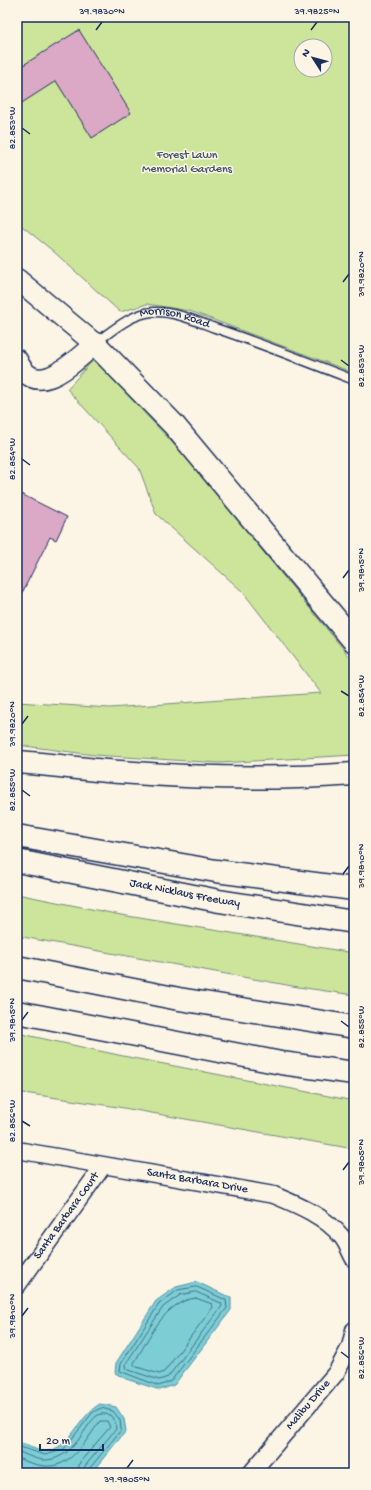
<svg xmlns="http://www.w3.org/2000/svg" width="371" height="1490" font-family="'Gochi Hand',sans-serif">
<rect width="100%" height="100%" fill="#fcf5e5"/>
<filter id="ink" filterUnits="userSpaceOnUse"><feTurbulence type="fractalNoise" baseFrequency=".025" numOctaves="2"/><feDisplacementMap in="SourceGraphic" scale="8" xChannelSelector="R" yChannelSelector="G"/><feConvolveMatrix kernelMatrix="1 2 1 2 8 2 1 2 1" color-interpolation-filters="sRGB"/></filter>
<g filter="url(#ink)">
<path fill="#cde59a" stroke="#748a7c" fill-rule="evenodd" d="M 17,17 L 354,17 L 354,373 L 190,311 L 147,304 L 120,312 L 53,251 L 17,222 ZM 301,46 L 325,46 L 325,70 L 301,70 Z
M 94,359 L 183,454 L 354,662 L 354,755 L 220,763 L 94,755 L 17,745 L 17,702 L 110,708 L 321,693 L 243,592 L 156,514 L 139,468 L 67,389 Z
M 17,894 L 121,915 L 354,953 L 354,995 L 298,987 L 17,936 Z
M 17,1033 L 123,1056 L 354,1101 L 354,1149 L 118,1107 L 17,1092 Z"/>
<path fill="#7ccdd4" stroke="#558ea5" d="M 197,1282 L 231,1298 L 231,1310 L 174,1385 L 160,1390 L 126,1379 L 115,1373 L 116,1363 L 156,1301 L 176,1287 Z
M 100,1404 L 116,1407 L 124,1419 L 126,1431 L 91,1473 L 17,1473 L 17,1441 C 25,1444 38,1452 46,1451 C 71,1449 79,1415 100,1404 Z"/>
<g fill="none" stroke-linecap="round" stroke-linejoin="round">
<path stroke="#426e8d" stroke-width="1" d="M 197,1287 L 226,1300 L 227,1308 L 171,1381 L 159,1386 L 120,1371 L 121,1364 L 159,1304 L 178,1290 Z
M 196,1292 L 221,1303 L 222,1306 L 168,1377 L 159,1380 L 126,1369 L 125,1365 L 163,1307 L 180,1295 Z
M 196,1298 L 212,1304 L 213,1307 L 164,1372 L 159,1374 L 134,1366 L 134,1363 C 149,1339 164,1301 196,1298 Z
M 17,1446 L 45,1455 L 63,1450 L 93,1412 L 101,1408 L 113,1411 L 120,1420 L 121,1430 L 89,1469 L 88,1473
M 17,1451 C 25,1454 38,1461 47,1460 C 79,1457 87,1416 101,1414 C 104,1413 108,1415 110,1415 L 115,1422 L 116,1429 L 85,1466 L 83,1473
M 17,1458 C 25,1461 35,1465 44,1466 C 71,1469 87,1439 100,1421 L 107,1421 L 110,1427 L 80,1462 L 77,1473"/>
</g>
<path fill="#dba9c6" stroke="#1b2f5e" d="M 79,30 L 131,113 L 92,138 L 56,81 L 17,106 L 17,69 Z
M 17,492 L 67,517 L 56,540 L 50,537 L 17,603 Z"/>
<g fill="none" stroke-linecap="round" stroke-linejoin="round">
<defs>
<g id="service">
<path id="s1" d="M 95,343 C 112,331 132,313 153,312 C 174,311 196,321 215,328 C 262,344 308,362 354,380"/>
</g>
<g id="minor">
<path id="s2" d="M 17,1150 L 274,1195 C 298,1205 325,1216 342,1237 C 347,1243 350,1252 354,1259"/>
<path id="s3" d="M 17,1286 L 103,1166"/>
<path id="s4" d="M 251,1473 L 336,1373 L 350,1347 L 354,1330"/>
</g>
<path id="tertiary" d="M 17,279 L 95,344 C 74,361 36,403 17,360"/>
<g id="motorway">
<path d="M 95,344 L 173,424 L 354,641"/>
<path d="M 17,762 C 51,764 86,770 120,772 C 197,778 277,780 354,774"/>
<path d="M 17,836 L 216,871 L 354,889"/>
<path id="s5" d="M 17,861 L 219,901 L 354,922"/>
<path d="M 17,967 L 179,999 L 354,1027"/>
<path d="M 17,1012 L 281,1063 L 354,1073"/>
</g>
</defs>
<use href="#service" stroke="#1b2f5e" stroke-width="11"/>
<use href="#minor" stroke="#1b2f5e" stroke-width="19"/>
<use href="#tertiary" stroke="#1b2f5e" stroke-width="23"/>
<use href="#motorway" stroke="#1b2f5e" stroke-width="25"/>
<use href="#service" stroke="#fcf5e5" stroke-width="8"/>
<use href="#minor" stroke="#fcf5e5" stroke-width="16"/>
<use href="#tertiary" stroke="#fcf5e5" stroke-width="20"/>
<use href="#motorway" stroke="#fcf5e5" stroke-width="22"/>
</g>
</g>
<path fill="none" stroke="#1b2f5e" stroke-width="1.5" d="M 96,30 L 102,22M 311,30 L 317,22M 22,128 L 30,134M 343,282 L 349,274M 341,360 L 349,366M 22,459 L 30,465M 343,578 L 349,570M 341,691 L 349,696M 22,724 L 28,716M 22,790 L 30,796M 343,874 L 349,866M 22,1020 L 28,1012M 341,1021 L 349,1027M 22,1121 L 30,1126M 343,1170 L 349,1162M 22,1316 L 28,1308M 341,1352 L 349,1358M 127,1468 L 133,1460"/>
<g text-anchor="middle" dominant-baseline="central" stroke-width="3" stroke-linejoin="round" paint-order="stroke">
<g font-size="12" fill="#3f536a" stroke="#fcf5e5">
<text x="187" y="156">Forest Lawn<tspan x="187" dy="14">Memorial Gardens</tspan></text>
</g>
<g font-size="12" fill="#1b2f5e" stroke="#fcf5e5">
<text stroke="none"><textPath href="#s1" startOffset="89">Morrison Road</textPath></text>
<text stroke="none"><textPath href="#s5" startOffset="171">Jack Nicklaus Freeway</textPath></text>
<text stroke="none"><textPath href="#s2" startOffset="183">Santa Barbara Drive</textPath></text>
<text stroke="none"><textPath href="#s3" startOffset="86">Santa Barbara Court</textPath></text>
<text stroke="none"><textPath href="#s4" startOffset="89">Malibu Drive</textPath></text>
</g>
</g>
<rect width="371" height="1490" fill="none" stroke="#fcf5e5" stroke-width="44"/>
<g transform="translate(313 58) rotate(306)"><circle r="19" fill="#fcf5e5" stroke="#a2a6af"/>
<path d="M0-3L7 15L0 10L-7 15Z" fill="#1b2f5e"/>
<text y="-6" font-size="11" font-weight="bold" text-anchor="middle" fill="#1b2f5e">N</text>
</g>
<path d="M40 1444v6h63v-6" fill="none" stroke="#1b2f5e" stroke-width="2"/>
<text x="46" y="1444" font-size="12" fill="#1b2f5e" stroke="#fcf5e5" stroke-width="3" paint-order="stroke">20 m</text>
<rect x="22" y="22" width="327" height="1446" fill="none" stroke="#1b2f5e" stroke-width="1.5"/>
<g font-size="10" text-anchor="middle" fill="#1b2f5e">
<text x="102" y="14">39.9830°N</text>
<text x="317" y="14">39.9825°N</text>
<text transform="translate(11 128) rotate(-90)" y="4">82.853°W</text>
<text transform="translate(360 274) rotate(-90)" y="4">39.9820°N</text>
<text transform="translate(360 366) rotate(-90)" y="4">82.853°W</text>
<text transform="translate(11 459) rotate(-90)" y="4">82.854°W</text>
<text transform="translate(360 570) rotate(-90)" y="4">39.9815°N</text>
<text transform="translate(360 696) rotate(-90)" y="4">82.854°W</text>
<text transform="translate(11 724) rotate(-90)" y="4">39.9820°N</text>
<text transform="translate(11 790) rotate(-90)" y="4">82.855°W</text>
<text transform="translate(360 866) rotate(-90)" y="4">39.9810°N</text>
<text transform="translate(11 1020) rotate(-90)" y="4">39.9815°N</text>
<text transform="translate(360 1027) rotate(-90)" y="4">82.855°W</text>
<text transform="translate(11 1121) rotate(-90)" y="4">82.856°W</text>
<text transform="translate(360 1162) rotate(-90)" y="4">39.9805°N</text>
<text transform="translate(11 1316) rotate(-90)" y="4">39.9810°N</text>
<text transform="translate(360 1358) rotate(-90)" y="4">82.856°W</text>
<text x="127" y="1482">39.9805°N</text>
</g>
</svg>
